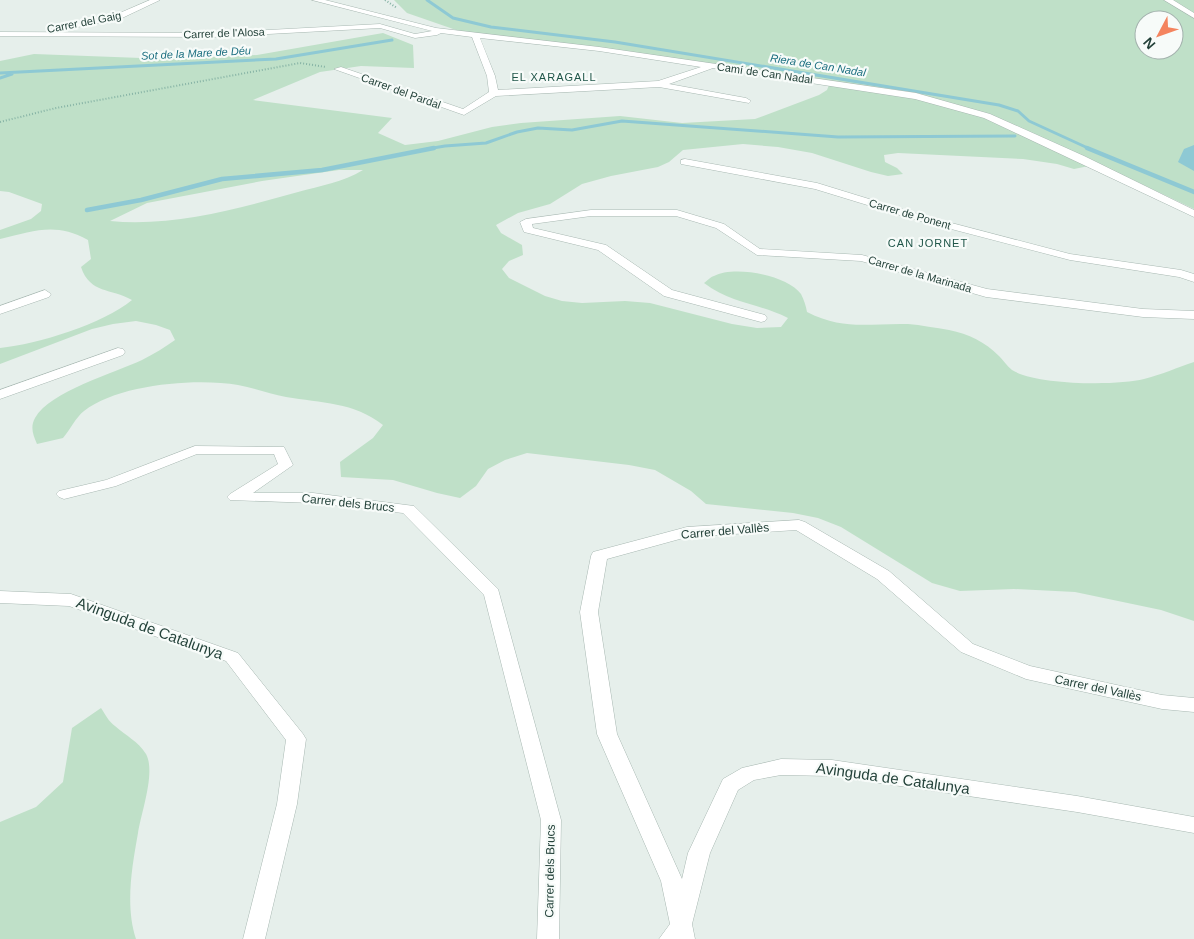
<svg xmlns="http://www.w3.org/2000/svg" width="1194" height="939" font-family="Arial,sans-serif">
<rect width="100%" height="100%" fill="#e6efeb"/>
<path fill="#bfe0c8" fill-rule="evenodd" d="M 394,0 L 1194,0 L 1194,209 L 1099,164 L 1074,169 L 1057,164 L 1023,159 L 898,153 L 884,155 L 885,162 L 897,168 L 903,174 L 888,176 L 871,172 L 812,153 L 778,147 L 743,144 L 683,150 L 669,162 L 658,167 L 611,176 L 582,184 L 550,204 L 518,213 L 496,225 L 501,233 L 522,245 L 523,255 L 509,261 L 502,269 L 509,278 L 545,296 L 562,301 L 582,303 L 625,301 L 650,303 L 732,324 L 757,328 L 781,327 L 788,318 C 758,303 732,304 704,283 C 707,281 710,277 714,276 C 734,265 787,275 801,294 C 804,300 806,306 807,312 C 845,331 868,323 908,324 C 921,325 936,328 949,330 C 969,334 985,342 999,356 C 1003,360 1007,366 1012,370 C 1036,385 1116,386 1144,379 C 1161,375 1178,367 1194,362 L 1194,621 L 1161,610 L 1075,592 L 1014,589 L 960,591 L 932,583 L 841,527 L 818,518 L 793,513 L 706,504 L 691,491 L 655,470 L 629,465 L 527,453 L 505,460 L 488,469 L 476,486 L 460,498 L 437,493 L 393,480 L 341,477 L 340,462 L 373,438 L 383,425 C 354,402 321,403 286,397 C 270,394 255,388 238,385 C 196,378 119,384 84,411 C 76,417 70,430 63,438 L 37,444 C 33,435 30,427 35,418 C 50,391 115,373 142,360 C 154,354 165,347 175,340 L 170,330 L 156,325 L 136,321 L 113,324 L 92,329 L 0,364 L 0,348 C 38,344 103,324 132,300 C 111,288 90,294 81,267 L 91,259 L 88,240 C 55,222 35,231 0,239 L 0,230 L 31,219 L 41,211 L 42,204 L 9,192 L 0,191 L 0,61 L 34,54 L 168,59 L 257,55 L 383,33 L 413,45 L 414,68 L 361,66 L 320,72 L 253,100 L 392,118 L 378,133 L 405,145 L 438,141 L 492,127 L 521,123 L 620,116 L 682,123 L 755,119 L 819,95 L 827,90 L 829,85 L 818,80 L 795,75 L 588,46 L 459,31 L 407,13 ZM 1144,20 L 1174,20 L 1174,50 L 1144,50 ZM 339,170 L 363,170 C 343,182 320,186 298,192 C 237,209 173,227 110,221 L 147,203 L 262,181 Z
M 101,708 C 105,714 109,722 115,726 C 126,736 138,741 146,754 C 156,772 141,813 138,833 C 132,867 125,906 136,939 L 0,939 L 0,822 L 36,807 L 63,782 L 72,728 Z"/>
<path fill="#8ec9d4" d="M 1194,145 L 1194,171 L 1178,162 L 1184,149 Z"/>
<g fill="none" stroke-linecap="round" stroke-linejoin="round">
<path stroke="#8ec9d4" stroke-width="3" d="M 427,0 L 453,18 L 491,27 L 615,42 L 999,105 L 1018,111 L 1029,121 L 1090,149
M 0,73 L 276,59 L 392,40
M 0,78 L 12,74
M 427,149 L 445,146 L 486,143 L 517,132 L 538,128 L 572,130 L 622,121 L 838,137 L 1015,136"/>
<path stroke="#8ec9d4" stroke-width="4.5" d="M 1087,148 L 1194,192
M 87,210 L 141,200 L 222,179 L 322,170 L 434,148"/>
<defs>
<path id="minor" d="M 150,0 L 160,0 L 120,19 L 62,30 L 58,28 L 115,15 Z
M 312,0 L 325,0 L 436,28 L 599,47 L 916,93 L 990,114 L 1084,156 L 1194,210 L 1194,217 L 984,118 L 915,99 L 713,68 L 669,84 L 746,98 L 751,101 L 749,103 L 659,87 L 496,96 L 464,115 L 334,69 L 341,67 L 463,109 L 489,92 L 487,76 L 472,37 L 441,33 L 437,35 L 415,38 L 380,28 L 213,37 L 0,36 L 0,32 L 213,33 L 380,24 L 415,34 L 432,31 ZM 480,38 L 599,51 L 701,67 L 658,81 L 498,90 L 495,76 Z
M 1164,0 L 1173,0 L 1194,13 L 1194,18 Z
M 685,159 L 817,183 L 921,215 L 1070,254 L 1181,270 L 1194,274 L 1194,282 L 1179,277 L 1070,260 L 913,219 L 815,189 L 681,164 L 681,160 Z
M 591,210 L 677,210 L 724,224 L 760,249 L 862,255 L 987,289 L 1143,309 L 1194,311 L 1194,319 L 1143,317 L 986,297 L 861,261 L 757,255 L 716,228 L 676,216 L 591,216 L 532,224 L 533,228 L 606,245 L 672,290 L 765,315 L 767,318 L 765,321 L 761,322 L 664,296 L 598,250 L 524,232 L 520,222 L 526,219 Z
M 45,290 L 51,294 L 49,297 L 0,314 L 0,306 Z
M 118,348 L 123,349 L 125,352 L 123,355 L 0,399 L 0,390 Z
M 195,446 L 284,447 L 293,465 L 253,493 L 313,493 L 414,506 L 498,589 L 561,820 L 559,939 L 537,939 L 541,820 L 484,595 L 403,513 L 313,503 L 230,500 L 227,497 L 230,494 L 278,464 L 274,454 L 197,454 L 116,486 L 64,499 L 59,497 L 56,494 L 59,491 L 106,480 Z
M 799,520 L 805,522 L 889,571 L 973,644 L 1030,666 L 1162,695 L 1194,698 L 1194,712 L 1162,709 L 1026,679 L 961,652 L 877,579 L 796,530 L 687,537 L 607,559 L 598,612 L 617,734 L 682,879 L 688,853 L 723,779 L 742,768 L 781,759 L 832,760 L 1077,796 L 1194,817 L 1194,833 L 1077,812 L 832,776 L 781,775 L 754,780 L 738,790 L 710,853 L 692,924 L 695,939 L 659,939 L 670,924 L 661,881 L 597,734 L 580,612 L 591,556 L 593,552 L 687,527 Z
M 0,591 L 71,594 L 238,653 L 303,734 L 306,739 L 297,804 L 265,939 L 243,939 L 277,804 L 286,740 L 226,661 L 69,606 L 0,603 Z"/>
</defs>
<use href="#minor" stroke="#a8b8b2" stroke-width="1"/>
<path stroke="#86b3a5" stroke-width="2" stroke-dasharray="1 2" stroke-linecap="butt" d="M 385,0 L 397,8
M 0,122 L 56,108 L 300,63 L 326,67"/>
<use href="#minor" fill="#fff" fill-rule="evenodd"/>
</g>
<g text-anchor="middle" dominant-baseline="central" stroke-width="4.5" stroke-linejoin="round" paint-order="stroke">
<g font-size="11" fill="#24423a" stroke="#f7fbf9">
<text transform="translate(84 22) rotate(-11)">Carrer del Gaig</text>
<text transform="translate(224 33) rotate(-2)">Carrer de l'Alosa</text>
<text transform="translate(765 73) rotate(8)">Camí de Can Nadal</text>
<text transform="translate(401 91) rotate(20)">Carrer del Pardal</text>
<text transform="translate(910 214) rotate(16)">Carrer de Ponent</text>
<text transform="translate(920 274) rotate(16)">Carrer de la Marinada</text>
</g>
<g font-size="11" font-style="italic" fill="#1c6f80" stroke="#f7fbf9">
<text transform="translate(196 53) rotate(-3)">Sot de la Mare de Déu</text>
<text transform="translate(818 65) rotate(9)">Riera de Can Nadal</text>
</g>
<g font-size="11" letter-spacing="1" fill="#1f5548" stroke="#f7fbf9">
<text x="554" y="77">EL XARAGALL</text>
<text x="928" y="243">CAN JORNET</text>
</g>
<g font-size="12" fill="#24423a" stroke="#f7fbf9">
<text transform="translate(348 503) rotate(6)">Carrer dels Brucs</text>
<text transform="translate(725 531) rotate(-5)">Carrer del Vallès</text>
<text transform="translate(1098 688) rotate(12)">Carrer del Vallès</text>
<text transform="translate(550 871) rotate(-89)">Carrer dels Brucs</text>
</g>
<g font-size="15" fill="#24423a" stroke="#f7fbf9">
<text transform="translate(150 628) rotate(20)">Avinguda de Catalunya</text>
<text transform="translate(893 778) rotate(8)">Avinguda de Catalunya</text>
</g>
</g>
<g transform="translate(1159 35) rotate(229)"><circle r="24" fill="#f7fbf9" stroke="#a3b1ad"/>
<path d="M0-4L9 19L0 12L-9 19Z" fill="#f4845f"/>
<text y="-8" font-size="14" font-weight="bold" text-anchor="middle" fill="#24423a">N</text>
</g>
</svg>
